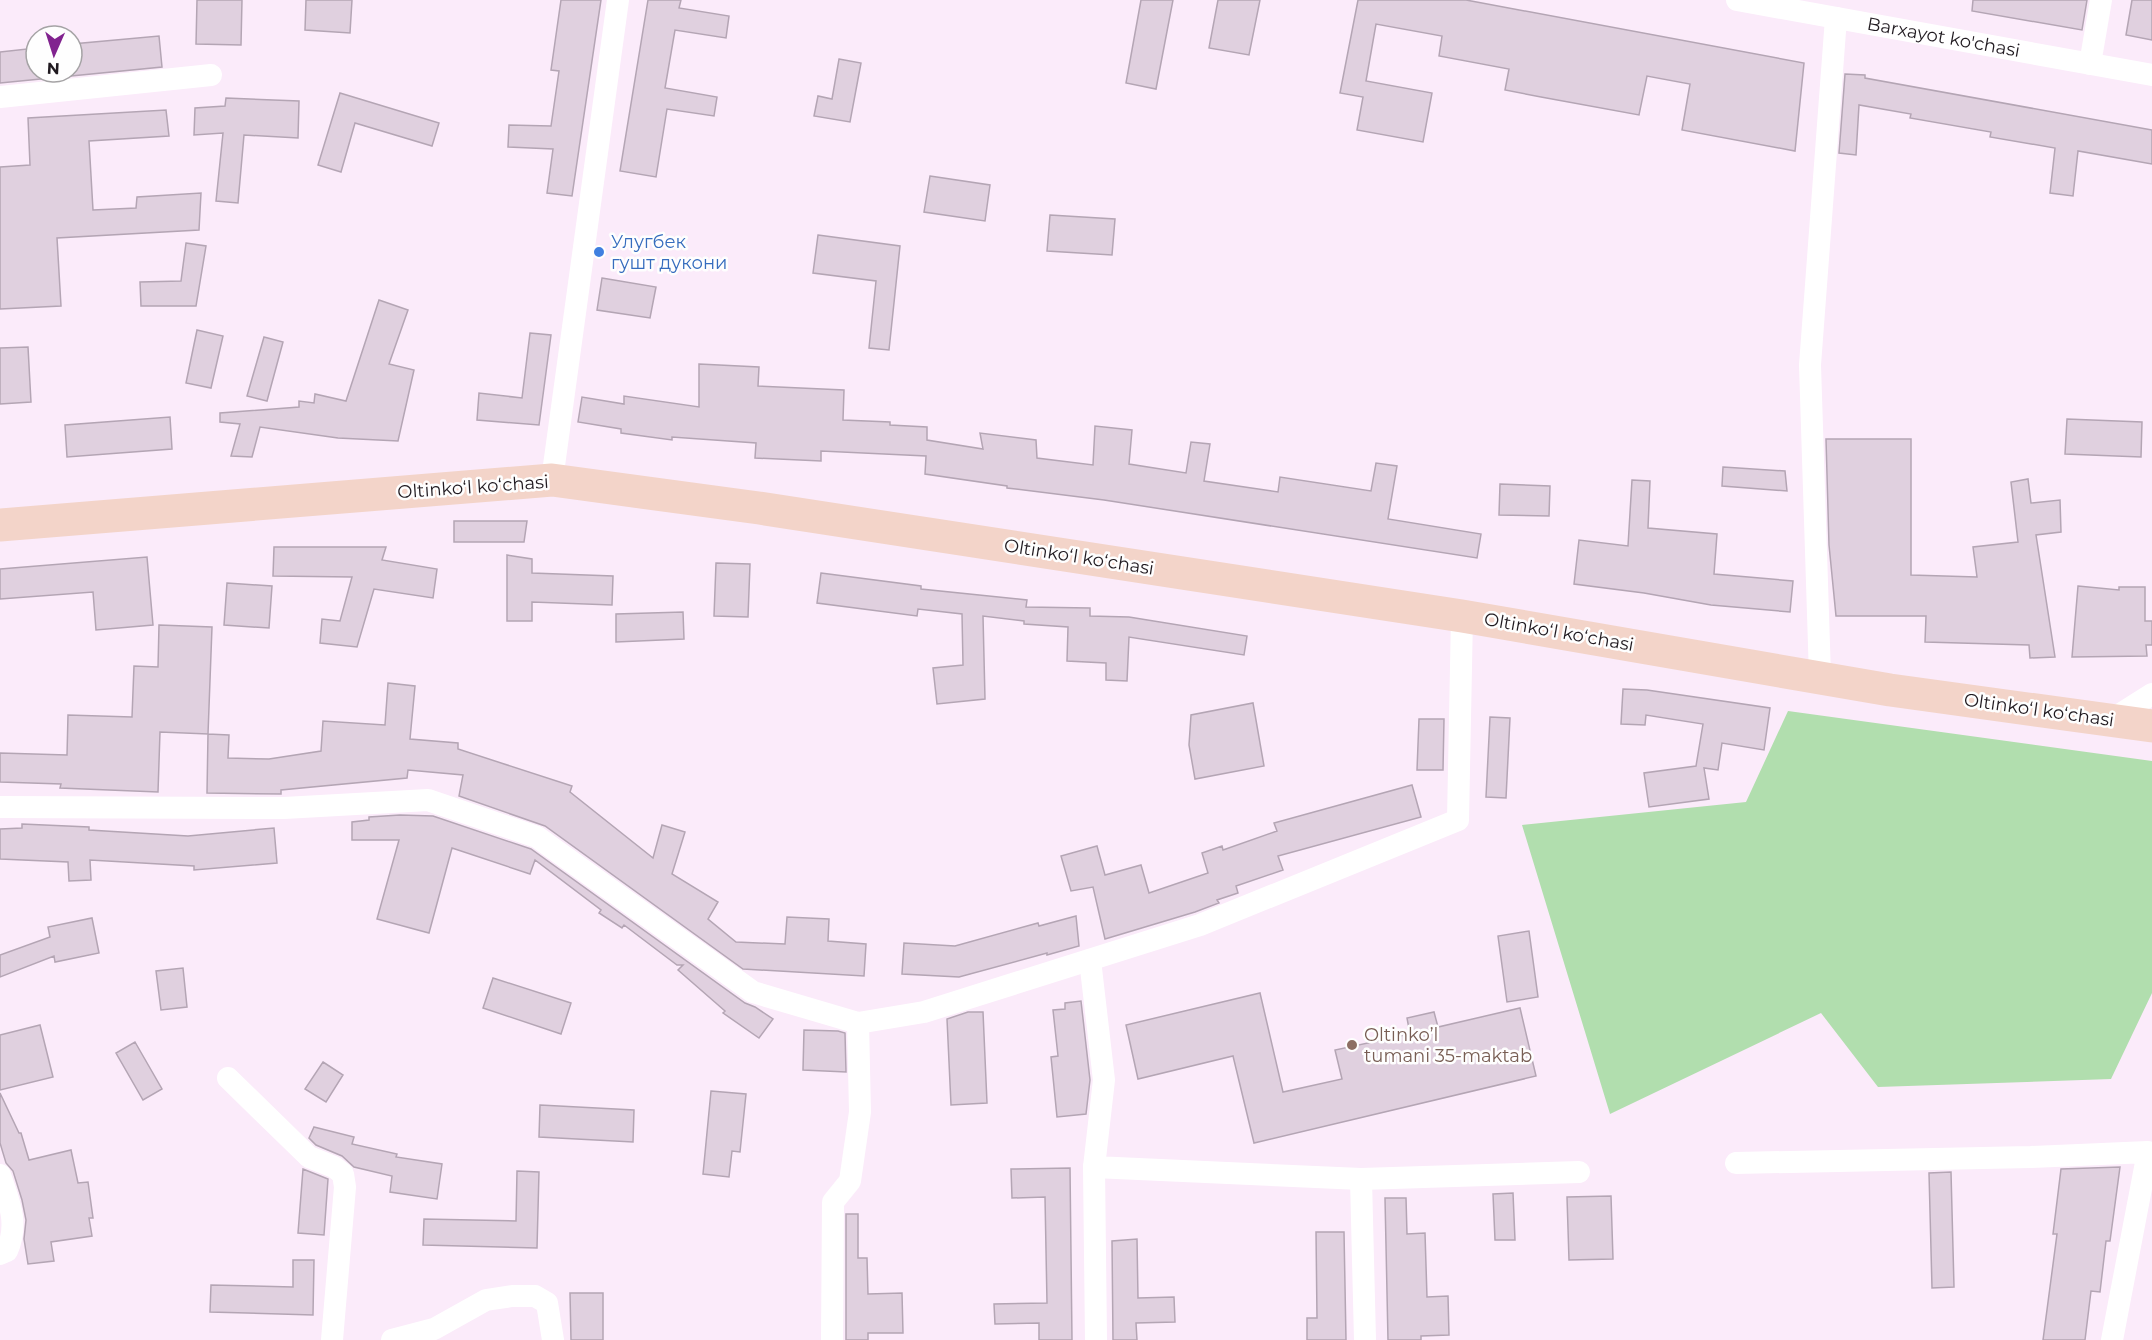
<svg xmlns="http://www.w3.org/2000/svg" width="2152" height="1340" font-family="Montserrat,sans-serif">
<rect width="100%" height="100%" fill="#fbebfa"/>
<path fill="#b1deae" d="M 1788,711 L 2152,761 L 2152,993 L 2111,1079 L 1878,1087 L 1821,1013 L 1610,1114 L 1522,825 L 1746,802 Z"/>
<path fill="#e0d0df" stroke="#b4a5b4" stroke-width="1.5" d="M 197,0 L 242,0 L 241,45 L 196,44 Z
M 306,0 L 352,0 L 350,33 L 305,30 Z
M 561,0 L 601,0 L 572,196 L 547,193 L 553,149 L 508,147 L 509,125 L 551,126 L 559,71 L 551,70 Z
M 648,0 L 681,0 L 679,8 L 729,16 L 726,38 L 675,30 L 665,88 L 717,97 L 714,116 L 667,109 L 656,177 L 620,171 Z
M 1141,0 L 1173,0 L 1156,89 L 1126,83 Z
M 1218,0 L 1260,0 L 1249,55 L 1209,48 Z
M 1358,0 L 1466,0 L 1804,63 L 1795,151 L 1682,130 L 1690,84 L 1647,76 L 1639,115 L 1541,97 L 1505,90 L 1509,69 L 1439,56 L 1442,36 L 1376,24 L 1366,81 L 1432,93 L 1423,142 L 1357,130 L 1363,97 L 1340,93 Z
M 1973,0 L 2087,0 L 2082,30 L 1972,11 Z
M 2132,0 L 2152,0 L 2152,40 L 2126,35 Z
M 159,36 L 162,67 L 0,83 L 0,52 L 36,48 L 36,72 L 72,72 L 72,44 Z
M 839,59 L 861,63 L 850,122 L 814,116 L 818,96 L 832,99 Z
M 1845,74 L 1865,75 L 1865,78 L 2152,130 L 2152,164 L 2078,151 L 2073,196 L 2050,193 L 2055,148 L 1990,137 L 1991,132 L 1910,118 L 1911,114 L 1859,105 L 1856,155 L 1839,153 Z
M 340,93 L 439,123 L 432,146 L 355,123 L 341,172 L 318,165 Z
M 226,98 L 299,101 L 298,138 L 244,135 L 238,203 L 216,201 L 223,133 L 194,135 L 195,108 L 225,106 Z
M 166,110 L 169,136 L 89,141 L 93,210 L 136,208 L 137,197 L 201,193 L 199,230 L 57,238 L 61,306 L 0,309 L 0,167 L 30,165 L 28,118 Z
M 930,176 L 990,185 L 985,221 L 924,212 Z
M 1050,215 L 1115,219 L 1112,255 L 1047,251 Z
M 818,235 L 900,246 L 889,350 L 869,348 L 876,281 L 813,273 Z
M 186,243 L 206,246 L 196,306 L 141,306 L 140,282 L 181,281 Z
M 602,278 L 656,287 L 650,318 L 597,310 Z
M 379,300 L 408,310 L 389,364 L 414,370 L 398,441 L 338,438 L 260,427 L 252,457 L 231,456 L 240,424 L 220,422 L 220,413 L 299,407 L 299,401 L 314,403 L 315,394 L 346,401 Z
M 197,330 L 223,336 L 211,388 L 186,383 Z
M 530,333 L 551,335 L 539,425 L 477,420 L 479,393 L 522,398 Z
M 264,337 L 283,342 L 267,401 L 247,396 Z
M 28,347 L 31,402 L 0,404 L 0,348 Z
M 699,364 L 759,367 L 758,386 L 844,390 L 843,420 L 890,422 L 890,425 L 927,427 L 927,440 L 983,449 L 980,433 L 1036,440 L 1037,458 L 1093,465 L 1095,426 L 1132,430 L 1129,464 L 1186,473 L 1191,442 L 1210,444 L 1204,481 L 1278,492 L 1280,477 L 1371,491 L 1376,463 L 1397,466 L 1388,519 L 1481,534 L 1477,558 L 1104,500 L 1007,488 L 1007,486 L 925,474 L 926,456 L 821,451 L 821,461 L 755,458 L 756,443 L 672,437 L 672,440 L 621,433 L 621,429 L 578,422 L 582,397 L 624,404 L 624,396 L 699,407 Z
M 170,417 L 172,449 L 67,457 L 65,425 Z
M 2067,419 L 2142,422 L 2141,457 L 2065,454 Z
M 1826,439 L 1911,439 L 1911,575 L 1977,577 L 1973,547 L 2018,542 L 2011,482 L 2028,479 L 2031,503 L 2060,500 L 2061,532 L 2036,535 L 2055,657 L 2030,658 L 2029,645 L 1925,642 L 1926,616 L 1836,616 L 1829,545 Z
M 1723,467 L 1785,471 L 1787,491 L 1722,486 Z
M 1632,480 L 1650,481 L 1648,528 L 1717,534 L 1714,574 L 1793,581 L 1790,612 L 1711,605 L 1644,593 L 1574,584 L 1579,540 L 1628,546 Z
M 1500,484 L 1550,486 L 1549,516 L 1499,515 Z
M 454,521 L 527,521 L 524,542 L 454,542 Z
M 274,547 L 386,547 L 382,560 L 437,569 L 433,598 L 374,589 L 357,647 L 320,643 L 322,619 L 340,621 L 352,577 L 273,576 Z
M 507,555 L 532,559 L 532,573 L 613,576 L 612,605 L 532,602 L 532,621 L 507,621 Z
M 147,557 L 153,625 L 96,630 L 93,592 L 0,599 L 0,569 Z
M 716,563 L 750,564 L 748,617 L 714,616 Z
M 821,573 L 921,586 L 921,589 L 1027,600 L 1026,607 L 1090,608 L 1090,616 L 1129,617 L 1247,636 L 1244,655 L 1129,637 L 1127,681 L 1106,680 L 1106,663 L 1067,661 L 1068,627 L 1024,624 L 1024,621 L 983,616 L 985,699 L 937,704 L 933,668 L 963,665 L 962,614 L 918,609 L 917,616 L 817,603 Z
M 227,583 L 272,586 L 269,628 L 224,625 Z
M 2078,586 L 2119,590 L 2119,587 L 2145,587 L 2145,621 L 2152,621 L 2152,645 L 2146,645 L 2147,656 L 2072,657 Z
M 683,612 L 684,639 L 616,642 L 616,614 Z
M 159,625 L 212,627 L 208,734 L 160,732 L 158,792 L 60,788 L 61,784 L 0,782 L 0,753 L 67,755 L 68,715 L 132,717 L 134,666 L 158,667 Z
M 388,683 L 415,686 L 410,739 L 458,743 L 458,749 L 572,786 L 570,792 L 653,858 L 662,825 L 685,832 L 672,874 L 718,902 L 708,919 L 736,942 L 785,944 L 787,917 L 829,919 L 828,941 L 866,944 L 864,976 L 743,969 L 545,826 L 459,796 L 463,775 L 408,770 L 407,778 L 281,790 L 281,794 L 207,793 L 208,734 L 229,735 L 228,758 L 269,759 L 321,751 L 323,721 L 385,725 Z
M 1623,689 L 1647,690 L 1770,708 L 1764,750 L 1722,743 L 1718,770 L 1704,768 L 1709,799 L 1649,807 L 1644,773 L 1696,766 L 1703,724 L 1646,715 L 1645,725 L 1621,724 Z
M 1253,703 L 1264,766 L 1195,779 L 1189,745 L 1191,715 Z
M 1490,717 L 1510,718 L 1506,798 L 1486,797 Z
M 1419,719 L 1444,719 L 1443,770 L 1417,770 Z
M 1412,785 L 1421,817 L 1278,856 L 1283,870 L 1236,886 L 1238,893 L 1217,900 L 1219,903 L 1195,912 L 1105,939 L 1093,887 L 1071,891 L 1061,856 L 1097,846 L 1105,875 L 1141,865 L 1149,893 L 1208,873 L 1202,853 L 1222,846 L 1223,850 L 1277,831 L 1274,823 Z
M 400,815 L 433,816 L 531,849 L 745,1003 L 755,1007 L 773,1019 L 759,1038 L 723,1013 L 725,1011 L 678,970 L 683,965 L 677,965 L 624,925 L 622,928 L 599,913 L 601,910 L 535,860 L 530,874 L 452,848 L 429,933 L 377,919 L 399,840 L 352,840 L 352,822 L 369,820 L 369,817 Z
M 22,824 L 89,827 L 89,830 L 188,836 L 274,828 L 277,863 L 194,870 L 194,866 L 90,860 L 91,880 L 69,881 L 68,862 L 0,859 L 0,829 L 22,828 Z
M 1076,916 L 1079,946 L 1047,955 L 1047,953 L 959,977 L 902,974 L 904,943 L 955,946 L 1038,923 L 1039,926 Z
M 92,918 L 99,953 L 55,962 L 54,956 L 0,977 L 0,955 L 50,937 L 48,927 Z
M 1529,931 L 1538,997 L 1507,1002 L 1498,936 Z
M 183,968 L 187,1007 L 161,1010 L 156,971 Z
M 493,978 L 571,1003 L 561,1034 L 483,1008 Z
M 1260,993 L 1283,1092 L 1342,1079 L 1335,1050 L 1410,1034 L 1407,1018 L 1434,1012 L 1438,1027 L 1520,1008 L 1536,1076 L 1254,1143 L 1233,1056 L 1138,1079 L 1126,1025 Z
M 1081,1001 L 1090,1080 L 1086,1114 L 1057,1117 L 1051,1057 L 1058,1056 L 1053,1010 L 1065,1009 L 1065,1003 Z
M 968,1012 L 983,1012 L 987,1103 L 951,1105 L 947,1019 Z
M 40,1025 L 53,1077 L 0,1090 L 0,1035 Z
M 804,1030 L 838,1031 L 845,1033 L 846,1072 L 803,1070 Z
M 135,1042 L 162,1089 L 143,1100 L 116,1053 Z
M 323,1062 L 343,1075 L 326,1102 L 305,1089 Z
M 711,1091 L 746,1094 L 740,1152 L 732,1151 L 729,1177 L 703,1174 Z
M 0,1093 L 19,1133 L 21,1133 L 29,1160 L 71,1150 L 78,1183 L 88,1182 L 93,1218 L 89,1218 L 92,1236 L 51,1242 L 54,1261 L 28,1264 L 24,1239 L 26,1220 L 22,1200 L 13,1171 L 6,1163 L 0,1143 Z
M 540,1105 L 634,1110 L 633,1142 L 539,1137 Z
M 314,1127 L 354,1137 L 352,1144 L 397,1154 L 396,1157 L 442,1164 L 437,1199 L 390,1192 L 392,1176 L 354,1167 L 342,1156 L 316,1145 L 309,1138 Z
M 2120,1167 L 2110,1241 L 2106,1241 L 2100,1292 L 2091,1291 L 2085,1340 L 2043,1340 L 2057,1234 L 2053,1234 L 2061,1169 Z
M 1070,1168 L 1072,1340 L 1039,1340 L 1039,1323 L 995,1324 L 994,1304 L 1047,1303 L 1045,1197 L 1012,1198 L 1011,1169 Z
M 303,1169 L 328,1179 L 324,1235 L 298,1233 Z
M 517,1171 L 539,1172 L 537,1248 L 423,1245 L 424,1219 L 516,1221 Z
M 1951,1172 L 1954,1287 L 1932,1288 L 1929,1173 Z
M 1513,1193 L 1515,1240 L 1495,1240 L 1493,1194 Z
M 1611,1196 L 1613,1259 L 1569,1260 L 1567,1197 Z
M 1385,1198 L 1406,1198 L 1407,1234 L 1425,1233 L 1427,1297 L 1448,1296 L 1449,1335 L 1421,1336 L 1421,1340 L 1388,1340 Z
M 846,1214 L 858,1214 L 858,1258 L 867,1258 L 868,1294 L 902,1293 L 903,1333 L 868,1333 L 868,1340 L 846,1340 Z
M 1316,1232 L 1344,1232 L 1346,1340 L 1307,1340 L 1307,1318 L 1317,1318 Z
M 1137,1239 L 1138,1298 L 1174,1297 L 1175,1322 L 1136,1323 L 1137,1340 L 1113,1340 L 1112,1241 Z
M 293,1260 L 314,1260 L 313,1315 L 210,1312 L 211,1285 L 293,1287 Z
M 570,1293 L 603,1293 L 603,1340 L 571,1340 Z"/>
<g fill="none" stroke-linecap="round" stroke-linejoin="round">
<g stroke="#fff" stroke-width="22">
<path id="s1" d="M 1737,0 L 2152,75"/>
<path d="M 2090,64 L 2101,0"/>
<path d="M 0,97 L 211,75"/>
<path d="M 552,480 L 618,0"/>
<path d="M 1820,676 L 1810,365 L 1836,18"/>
<path d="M 2111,720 L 2152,694"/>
<path d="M 0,807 L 284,808 L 428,800 L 537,837 L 753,992 L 858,1023 L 924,1012 L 1200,925 L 1458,820 L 1462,616"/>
<path d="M 1090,960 L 1104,1080 L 1094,1167 L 1361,1179 L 1579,1172"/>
<path d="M 228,1078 L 309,1157 L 334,1167 L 343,1174 L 345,1187 L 332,1340"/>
<path d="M 1736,1163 L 2031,1157 L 2148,1152 L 2112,1340"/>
<path d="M 1094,1167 L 1096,1340"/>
<path d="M 0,1175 C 9,1202 19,1223 7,1251 L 0,1254"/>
<path d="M 1361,1179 L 1365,1340"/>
<path d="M 392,1340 L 434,1329 L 486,1300 L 512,1296 L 535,1296 L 547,1303 L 553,1340"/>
<path d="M 832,1340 L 833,1202 L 850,1181 L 860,1112 L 858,1023"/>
</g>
<path stroke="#f3d4c9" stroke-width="33" d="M 0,525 L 552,480 L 759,508 L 1462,616 L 1890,690 L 2152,726"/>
</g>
<circle fill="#3f7fe0" stroke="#fefefe" stroke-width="2" cx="599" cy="252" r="6"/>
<circle fill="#8d6e63" stroke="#fefefe" stroke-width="2" cx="1352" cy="1045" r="6"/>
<g text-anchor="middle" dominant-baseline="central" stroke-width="5" stroke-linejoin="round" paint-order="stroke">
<g font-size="18" fill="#201a20" stroke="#fefefe">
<text stroke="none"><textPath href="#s1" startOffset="210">Barxayot ko'chasi</textPath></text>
<text transform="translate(473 487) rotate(-4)">Oltinkoʻl koʻchasi</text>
<text transform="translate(1079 557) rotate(9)">Oltinkoʻl koʻchasi</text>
<text transform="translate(1559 632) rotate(10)">Oltinkoʻl koʻchasi</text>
<text transform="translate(2039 710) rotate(8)">Oltinkoʻl koʻchasi</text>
</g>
<g font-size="18" fill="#366cbe" stroke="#fefefe" text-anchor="start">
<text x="611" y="242">Улугбек<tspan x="611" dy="21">гушт дукони</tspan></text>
</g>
<g font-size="18" fill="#785e54" stroke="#fefefe" text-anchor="start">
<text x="1364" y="1035">Oltinko’l<tspan x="1364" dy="21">tumani 35-maktab</tspan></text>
</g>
</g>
<g transform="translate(54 54) rotate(183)"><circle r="28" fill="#fefefe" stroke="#a5a3a5" stroke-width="1.5"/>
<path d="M0-4.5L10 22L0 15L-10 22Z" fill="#81238f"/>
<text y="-9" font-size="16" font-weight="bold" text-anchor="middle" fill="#201a20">N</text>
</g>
</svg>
